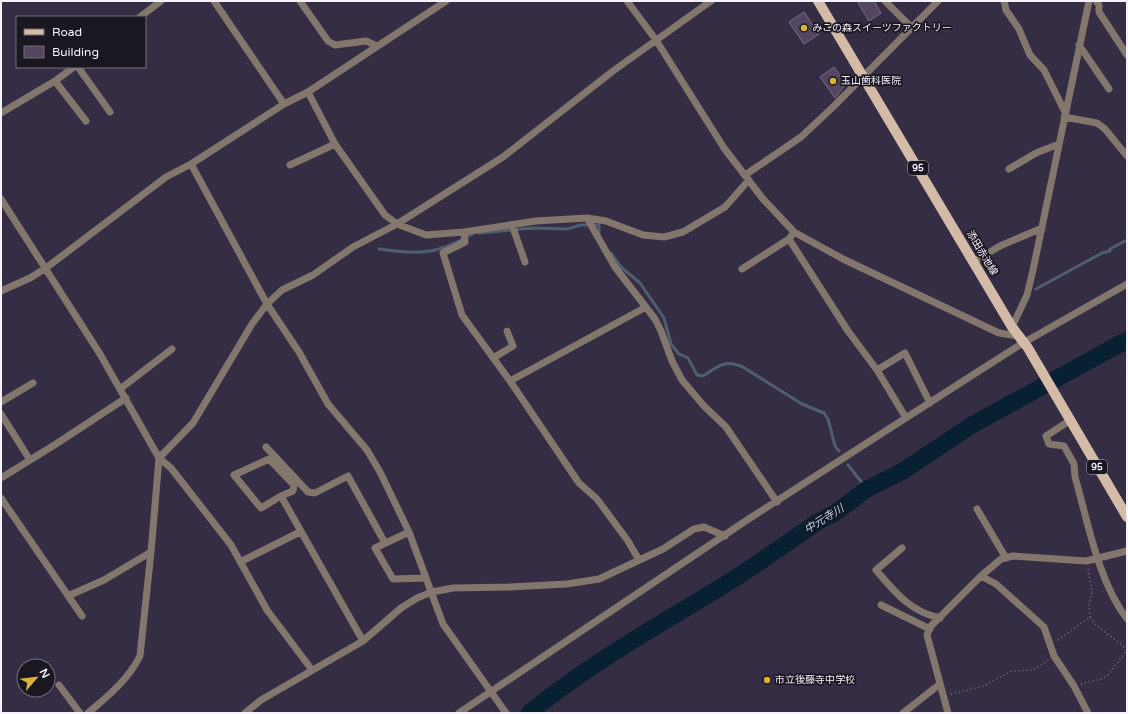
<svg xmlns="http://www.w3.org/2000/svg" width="1128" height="714" font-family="'Varela Round','Noto Sans JP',sans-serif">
<rect width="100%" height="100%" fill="#352d43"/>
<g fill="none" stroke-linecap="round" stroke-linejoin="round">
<path stroke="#4e5f6f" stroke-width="3" d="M 479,233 L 533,228 L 567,229 L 581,225 L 599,225 L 599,233
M 379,249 C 400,252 425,255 445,247 C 455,244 464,238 474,233
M 611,253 L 621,267 L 640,283 L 664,318 L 671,344 L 679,354 L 688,358 L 697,375 L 703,376 C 719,366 724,359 743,367 L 802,404 L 824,413 L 828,419 L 835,446 L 839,451
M 1036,289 L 1102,253 L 1110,251 L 1110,249 L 1127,240
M 848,465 L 867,489"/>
<path stroke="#072032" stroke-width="17" d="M 529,713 C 591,663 659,625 726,584 C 758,564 788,542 819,521 L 835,513 L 867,489 L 903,471 L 972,425 L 1127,340"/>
</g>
<path fill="#544560" stroke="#796c84" d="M 857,1 L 874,1 L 881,13 L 869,21 Z
M 804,12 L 819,34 L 804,44 L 789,22 Z
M 834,67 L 846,84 L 835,98 L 820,77 Z"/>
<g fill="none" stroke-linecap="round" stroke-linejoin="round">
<path stroke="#807a8c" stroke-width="1.5" stroke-dasharray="1 3" stroke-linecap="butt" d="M 1088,569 L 1092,592 L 1089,604 L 1090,617
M 1058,640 L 1090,617 L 1096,625 L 1127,649
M 1081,684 L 1101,679 L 1108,675 L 1127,650
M 951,694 L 981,687 L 1012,671 L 1033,670 L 1048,660"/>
<path stroke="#83776d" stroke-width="7" d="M 214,1 L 284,104
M 300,1 L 328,41 L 335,45 L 366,41 L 377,46
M 627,1 L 656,40 L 724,148 L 763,199 L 794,232 L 843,259 L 999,333 L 1018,336
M 885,1 L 911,27
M 1004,1 L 1006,10 L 1019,29 L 1030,55 L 1044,70 L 1065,112
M 1096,1 L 1099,5 L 1099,12 L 1127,55
M 140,17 L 161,1
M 1079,45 L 1109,89
M 78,67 L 110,112
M 55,81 L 74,67
M 308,92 L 335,144 L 385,215 L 397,224 L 426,235 L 464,232 L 536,221 L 587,218 L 606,221 L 643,235 L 664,237 L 683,232 L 725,207 L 748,181
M 1,113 L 55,81 L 86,121
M 1064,117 L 1097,123 L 1105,129 L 1127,156
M 191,164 L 267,304 L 299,352 L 328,404 L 367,450 L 380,472 L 409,532 L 443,624 L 506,713
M 290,165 L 335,144
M 1009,169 L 1036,153 L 1059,144
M 745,175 L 801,137 L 834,106 L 938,1
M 1,199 L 100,354 L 159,458 L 171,468 L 231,545 L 267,610 L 312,670
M 587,218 L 615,267 L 655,319 L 661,331 L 672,361 L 682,380 L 704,406 L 726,427 L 777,502
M 512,225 L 525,262
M 464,232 L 465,242 L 443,253 L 462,315 L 510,381 L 646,307
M 794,232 L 789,239 L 848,331 L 877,370 L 906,418
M 973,262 L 1000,246 L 1042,228
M 742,269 L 789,239
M 1,291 L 30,278 L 46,268 L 166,177 L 191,164 L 284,104 L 308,92 L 446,1
M 1012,327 L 1027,295 L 1033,270 L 1089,1
M 493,358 L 513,346 L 507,331
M 877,370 L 905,353 L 930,403
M 510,381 L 579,483 L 597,499 L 628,541 L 639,560
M 120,389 L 172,349
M 1,402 L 33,383
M 1,414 L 30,460
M 1069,421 L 1046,436 L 1049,444 L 1064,446 L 1074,464 L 1075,477 C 1088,522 1098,581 1127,619
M 266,447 L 308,492 L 315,493 L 348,476 L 385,543
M 1,478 L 56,444 L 126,398
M 281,496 L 293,491 L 294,485 L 269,459 L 234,475 L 261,508 L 281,496 L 363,641
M 1,498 L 82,616
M 977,509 L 1006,558
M 409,532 L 375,548 L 393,579 L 426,578
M 902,548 L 876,570 C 894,591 910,612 940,618
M 240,562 L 300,532
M 981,576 L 996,584 L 1044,627 L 1054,656 L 1074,686 L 1088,713
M 68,596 L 104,580 L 151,552
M 881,605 L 930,629
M 59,685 L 80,713
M 88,713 C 108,696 128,680 140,656 L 151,552 L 159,458 L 193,423 L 252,324 L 267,304 L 282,290 L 313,275 L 353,247 L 397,224 L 503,157 L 613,71 L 711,1
M 245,713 L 261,700 L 363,641 L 401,608 L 417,598 L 432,592 L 453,588 L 509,587 L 567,584 L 599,579 L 663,549 L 694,529 L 704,527 L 725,536
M 459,713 L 747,520 L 982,369 L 1023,343 L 1127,284
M 903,713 L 940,684
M 948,713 L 927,635 L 930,627 L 981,576 L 1001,559 L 1013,556 L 1086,561 L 1127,551"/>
<path stroke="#d4bba7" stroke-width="10" d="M 818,1 L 1012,327 L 1028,348 L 1127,517"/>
</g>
<g fill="#dbb233" stroke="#1b1721" stroke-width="1.5">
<circle cx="804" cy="28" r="4"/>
<circle cx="833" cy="81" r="4"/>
<circle cx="767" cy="680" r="4"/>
</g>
<g text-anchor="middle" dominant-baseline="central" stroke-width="3.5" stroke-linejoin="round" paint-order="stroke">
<g fill="#1b1721" stroke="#b4b0bb" stroke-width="1">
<rect x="908" y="161" width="20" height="14" rx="3"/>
<rect x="1087" y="460" width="20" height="14" rx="3"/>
</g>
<g font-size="9" font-weight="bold" fill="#f5f1fd">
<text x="918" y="168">95</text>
<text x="1097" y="467">95</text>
</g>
<g font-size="10" fill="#f5f1fd" stroke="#1b1721" text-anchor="start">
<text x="812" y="28">みこの森スイーツファクトリー</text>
<text x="841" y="81">玉山歯科医院</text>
<text x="775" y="680">市立後藤寺中学校</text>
</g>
<g font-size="10" fill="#f5f1fd" stroke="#1b1721">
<text transform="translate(982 253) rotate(59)">添田赤池線</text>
</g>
<g font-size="11" font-style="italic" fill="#afd5f6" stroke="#1b1721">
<text transform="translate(824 519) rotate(-32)">中元寺川</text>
</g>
</g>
<rect width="1128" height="714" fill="none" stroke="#f5f1fd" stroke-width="4"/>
<rect x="16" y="16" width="130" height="52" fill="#1b1721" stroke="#726e79"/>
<rect x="24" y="29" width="20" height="6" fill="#d4bba7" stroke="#726e79"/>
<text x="52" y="36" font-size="12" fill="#f5f1fd">Road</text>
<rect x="24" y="46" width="20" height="12" fill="#544560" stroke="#726e79"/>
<text x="52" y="56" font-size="12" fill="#f5f1fd">Building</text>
<g transform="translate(36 678) rotate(62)"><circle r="19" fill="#1b1721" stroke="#726e79"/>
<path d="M0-3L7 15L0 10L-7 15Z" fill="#dbb233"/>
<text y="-6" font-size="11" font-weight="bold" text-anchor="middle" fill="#f5f1fd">N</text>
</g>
</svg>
